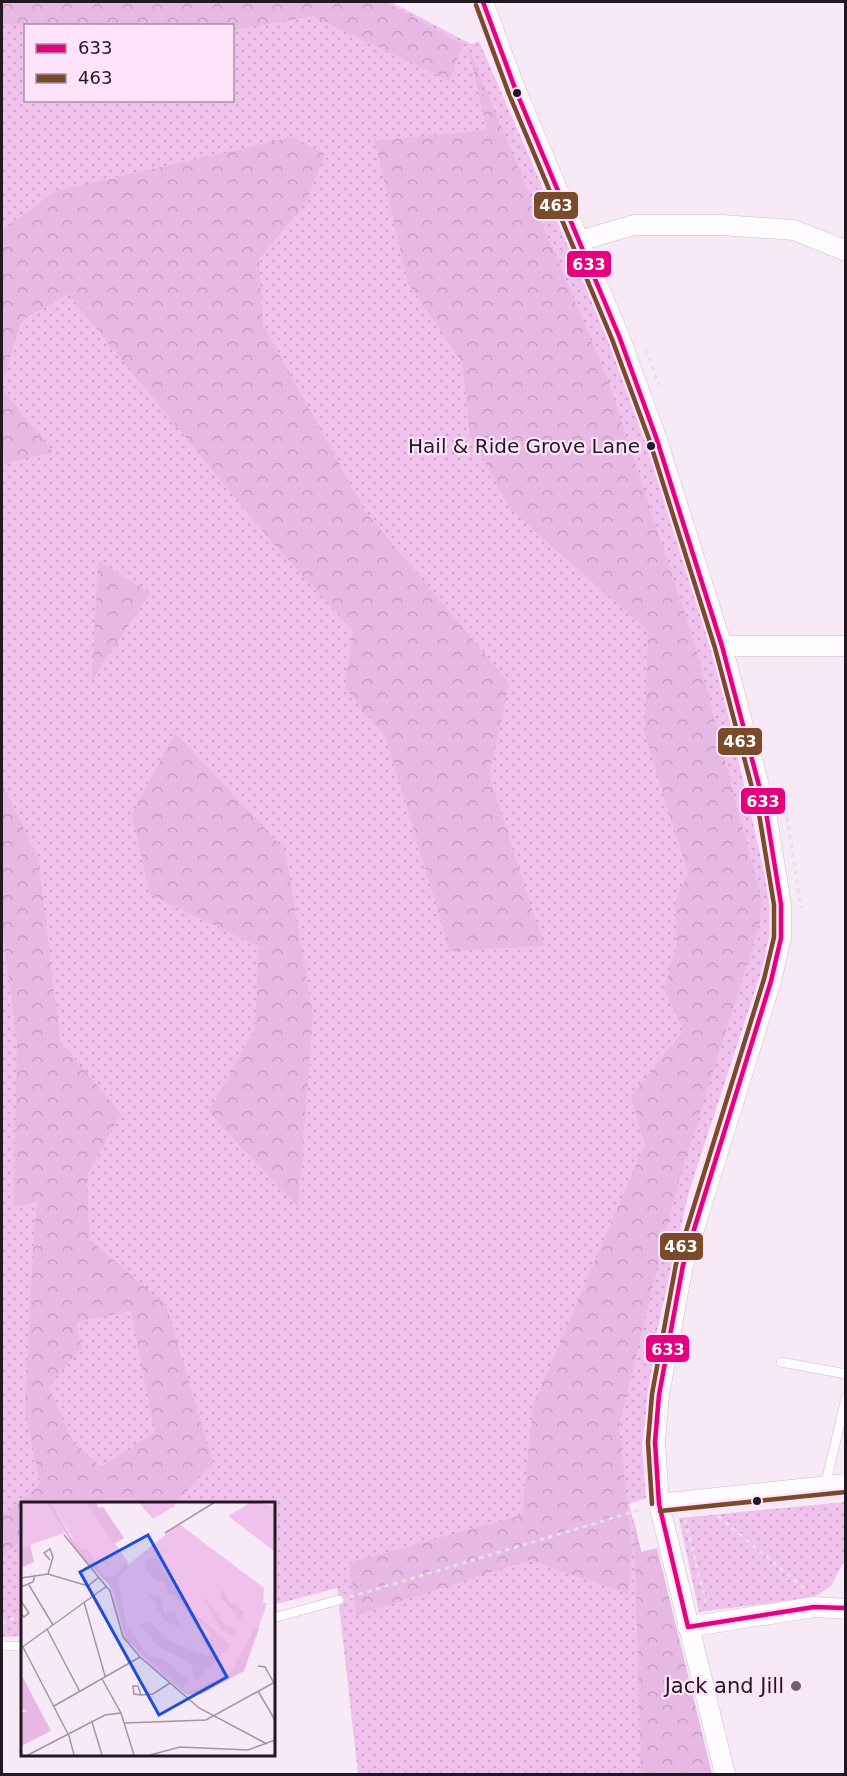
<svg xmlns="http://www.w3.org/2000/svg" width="847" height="1776" font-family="'DejaVu Sans',sans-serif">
<defs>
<pattern id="green-dots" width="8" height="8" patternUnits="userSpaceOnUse" patternTransform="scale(1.5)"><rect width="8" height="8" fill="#efc1ec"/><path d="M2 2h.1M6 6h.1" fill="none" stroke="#cda5ca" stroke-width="1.8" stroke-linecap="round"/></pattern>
<pattern id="forest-crowns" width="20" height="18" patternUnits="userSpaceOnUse" patternTransform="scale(1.5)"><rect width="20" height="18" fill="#e6b8e3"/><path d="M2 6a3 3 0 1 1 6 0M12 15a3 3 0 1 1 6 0" fill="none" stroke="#c59dc2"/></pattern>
</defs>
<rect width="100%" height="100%" fill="#f8e9f6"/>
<path fill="url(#green-dots)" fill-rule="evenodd" d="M 2,2 L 391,2 L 471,44 L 479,41 L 568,246 L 627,373 L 713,650 L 767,884 L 773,918 L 763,966 L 689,1192 L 655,1340 L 642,1445 L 646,1498 L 629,1504 L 699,1774 L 358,1774 L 337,1588 L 273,1605 L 273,1503 L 22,1503 L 22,1636 L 2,1637 ZM 26,26 L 232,26 L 232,100 L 26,100 Z
M 845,1502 L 845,1559 L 831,1586 L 814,1597 L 699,1612 L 679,1518 Z"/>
<path fill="url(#forest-crowns)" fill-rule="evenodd" d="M 2,2 L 386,2 L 463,45 L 449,81 L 313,16 L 233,30 L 232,26 L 31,25 L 2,24 Z
M 469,50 L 607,378 L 694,641 L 761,899 L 760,922 L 677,1187 L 619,1426 L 632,1549 L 628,1594 L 530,1560 L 357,1615 L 349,1563 L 522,1515 L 533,1406 L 645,1144 L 631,1097 L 684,1030 L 664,989 L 677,944 L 675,903 L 688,874 L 645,735 L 648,631 L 511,510 L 470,435 L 462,362 L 408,283 L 375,141 L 487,130 Z
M 293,137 L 325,154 L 306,202 L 259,259 L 263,325 L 365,511 L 509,683 L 489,775 L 544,946 L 450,951 L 386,737 L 345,688 L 353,631 L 264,533 L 68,294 L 21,321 L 2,384 L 2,231 L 55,191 Z
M 2,389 L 53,452 L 2,464 Z
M 98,561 L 150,593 L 92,680 Z
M 175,733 L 285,850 L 313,1016 L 298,1207 L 209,1112 L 255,1028 L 259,947 L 150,894 L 132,814 Z
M 2,784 L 38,858 L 60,1041 L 121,1114 L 87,1175 L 89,1239 L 166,1305 L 213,1463 L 175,1503 L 22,1503 L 22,1540 L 2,1556 L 2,1517 L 40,1484 L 25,1409 L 33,1251 L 37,1202 L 14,1206 L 17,1038 L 2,927 ZM 131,1311 L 155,1433 L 101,1467 L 73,1442 L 48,1387 L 81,1348 L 76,1322 Z
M 634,1520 L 641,1552 L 657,1548 L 712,1774 L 641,1774 Z"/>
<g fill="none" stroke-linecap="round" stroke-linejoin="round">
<defs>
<path id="service" d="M 781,1362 L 846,1374
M 825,1486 L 846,1398
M 273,1618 L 339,1600
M 2,1646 L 22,1646"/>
<path id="minor" d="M 483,2 L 516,91 L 619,336 L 656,437 L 722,646 L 766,812 L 781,904 L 781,938 L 771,981 L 683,1265 L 659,1395 L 655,1442 L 659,1504 L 725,1774
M 579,241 L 634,225 L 721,225 L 794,230 L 846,251
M 722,646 L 846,646
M 659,1504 L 846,1484
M 688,1627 L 814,1607 L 846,1609"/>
</defs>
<use href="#service" stroke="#cabfc9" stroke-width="10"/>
<use href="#minor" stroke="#cabfc9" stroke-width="21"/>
<path stroke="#e4e0e3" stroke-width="3" stroke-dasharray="4.5 4.5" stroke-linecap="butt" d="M 646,349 L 659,385
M 787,817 L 801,908
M 718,1516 L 805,1589
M 685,1520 L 707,1607
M 350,1597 L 643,1509
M 2,1623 L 22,1615"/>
<use href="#service" stroke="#fefcfe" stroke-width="9"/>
<use href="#minor" stroke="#fefcfe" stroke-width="20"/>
<defs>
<path id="bus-1" d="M 483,2 L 516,91 L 619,336 L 656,437 L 722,646 L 766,812 L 781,904 L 781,938 L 771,981 L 683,1265 L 659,1395 L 655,1442 L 659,1504 L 688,1627
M 688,1627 L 814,1607 L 845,1608"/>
<path id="bus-2" d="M 476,5 L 509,94 L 612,339 L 649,439 L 715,648 L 759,814 L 774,905 L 774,937 L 764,979 L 676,1264 L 652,1394 L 648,1442 L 652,1504
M 660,1511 L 846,1492"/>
</defs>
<use href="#bus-1" stroke="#fee3fb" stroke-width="9"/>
<use href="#bus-2" stroke="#fee3fb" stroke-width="9"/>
<use href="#bus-1" stroke="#e5007d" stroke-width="4.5"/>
<use href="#bus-2" stroke="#7a4b2a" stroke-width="4.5"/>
</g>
<g fill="#211821" stroke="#fee3fb" stroke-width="2">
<circle cx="517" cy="93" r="5"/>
<circle cx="651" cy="446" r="5"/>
<circle cx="757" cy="1501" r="5"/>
</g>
<circle fill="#6c616c" stroke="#fee3fb" stroke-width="2" cx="796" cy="1686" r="6"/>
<g text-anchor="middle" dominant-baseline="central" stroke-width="4.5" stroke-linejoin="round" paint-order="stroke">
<g font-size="20" fill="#211821" stroke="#fee3fb" text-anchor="end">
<text x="640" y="446">Hail &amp; Ride Grove Lane</text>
</g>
<g font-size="21" fill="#211821" stroke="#fee3fb" text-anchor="end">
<text x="784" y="1686">Jack and Jill</text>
</g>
</g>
<g transform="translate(21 1502)">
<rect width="254" height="254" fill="#f8e9f6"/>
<path d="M 0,0 L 26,0 L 44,31 L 0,46 ZM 30,0 L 65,0 L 108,62 L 158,22 L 243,86 L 242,101 L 246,101 L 222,169 L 181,192 L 166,193 L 139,173 L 103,136 L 88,82 L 64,56 ZM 117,0 L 153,0 L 154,4 L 132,17 ZM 230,0 L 253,3 L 253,49 L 207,14 Z" fill="#efc1ec"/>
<path d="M 25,0 L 30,0 L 50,35 L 61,48 L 65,46 L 84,75 L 94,73 L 105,61 L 108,65 L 97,77 L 105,123 L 126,153 L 142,157 L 169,180 L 161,186 L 166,192 L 105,137 L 93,88 L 57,51 ZM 65,0 L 75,0 L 77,6 L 82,5 L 103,36 L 93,42 ZM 9,43 L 13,60 L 0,66 L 0,46 ZM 142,47 L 147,48 L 140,50 L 137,58 L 149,80 L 170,108 L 210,143 L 176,177 L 173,177 L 170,161 L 135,143 L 120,123 L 128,119 L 150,140 L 187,154 L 190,150 L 189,144 L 181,141 L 190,134 L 186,127 L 176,121 L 155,94 L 147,91 L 144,80 L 134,78 L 124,67 L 126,57 L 134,56 ZM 202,87 L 209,102 L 213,101 L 223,110 L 219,118 L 199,94 ZM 180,91 L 204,122 L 216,127 L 213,134 L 200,127 ZM 128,92 L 140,95 L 143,111 L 154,110 L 159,124 L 145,120 ZM 238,126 L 223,169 L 181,192 L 166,192 L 209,171 L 233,128 ZM 0,172 L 30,229 L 0,244 L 0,211 L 6,209 L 0,206 Z" fill="#e6b8e3"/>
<path fill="none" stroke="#a295a1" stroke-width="1.5" d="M 144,31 L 194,0M 43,33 L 89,89 L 102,135 L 119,155 L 178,206 L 246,242M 27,72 L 32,55 L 29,47 L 23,51 L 29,58M 0,76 L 27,72 L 67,84 L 78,75M 8,83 L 32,123M 0,85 L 12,80 L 14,73M 0,99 L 8,111 L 3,115 L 0,112M 63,100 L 84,174M 26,127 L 59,190M 2,145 L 48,234 L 53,253M 0,146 L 86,84M 237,164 L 244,165 L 253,181M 81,177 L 100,211 L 113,253M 237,189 L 254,218M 120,193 L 117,184 L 112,184 L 113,192 L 120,193 L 132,192 L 149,181M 33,204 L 119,155M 71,220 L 81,253M 103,221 L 185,218 L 254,180M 7,253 L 84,213 L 100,211M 129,253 L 159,245 L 227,248 L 254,238"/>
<path fill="#1d4ed8" fill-opacity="0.15" stroke="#1d4ed8" stroke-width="3" d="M 127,33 L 206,175 L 138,213 L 59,70 Z"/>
<rect width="254" height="254" fill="none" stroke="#211821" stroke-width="3"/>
</g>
<g stroke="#fee3fb" stroke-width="2">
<rect x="533" y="191" width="46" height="29" rx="6" fill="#7a4b2a"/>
<rect x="566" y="250" width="46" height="28" rx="6" fill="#e5007d"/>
<rect x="717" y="727" width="46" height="29" rx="6" fill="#7a4b2a"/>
<rect x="740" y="787" width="46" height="28" rx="6" fill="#e5007d"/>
<rect x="659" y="1232" width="45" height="29" rx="6" fill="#7a4b2a"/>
<rect x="645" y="1334" width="45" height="29" rx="6" fill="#e5007d"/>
</g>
<g font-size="16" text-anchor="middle" font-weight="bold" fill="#fff">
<text x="556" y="211">463</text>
<text x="589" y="270">633</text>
<text x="740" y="747">463</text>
<text x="763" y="807">633</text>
<text x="681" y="1252">463</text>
<text x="668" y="1355">633</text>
</g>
<rect width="847" height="1776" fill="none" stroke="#211821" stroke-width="6"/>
<rect x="24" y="24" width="210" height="78" fill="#fee3fb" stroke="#a692a4" stroke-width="1.5"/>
<rect x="36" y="44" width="30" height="9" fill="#e5007d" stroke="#a692a4" stroke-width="1.5"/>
<text x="78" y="54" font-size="18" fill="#211821">633</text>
<rect x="36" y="74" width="30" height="9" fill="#7a4b2a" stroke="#a692a4" stroke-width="1.5"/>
<text x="78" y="84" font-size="18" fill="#211821">463</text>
</svg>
